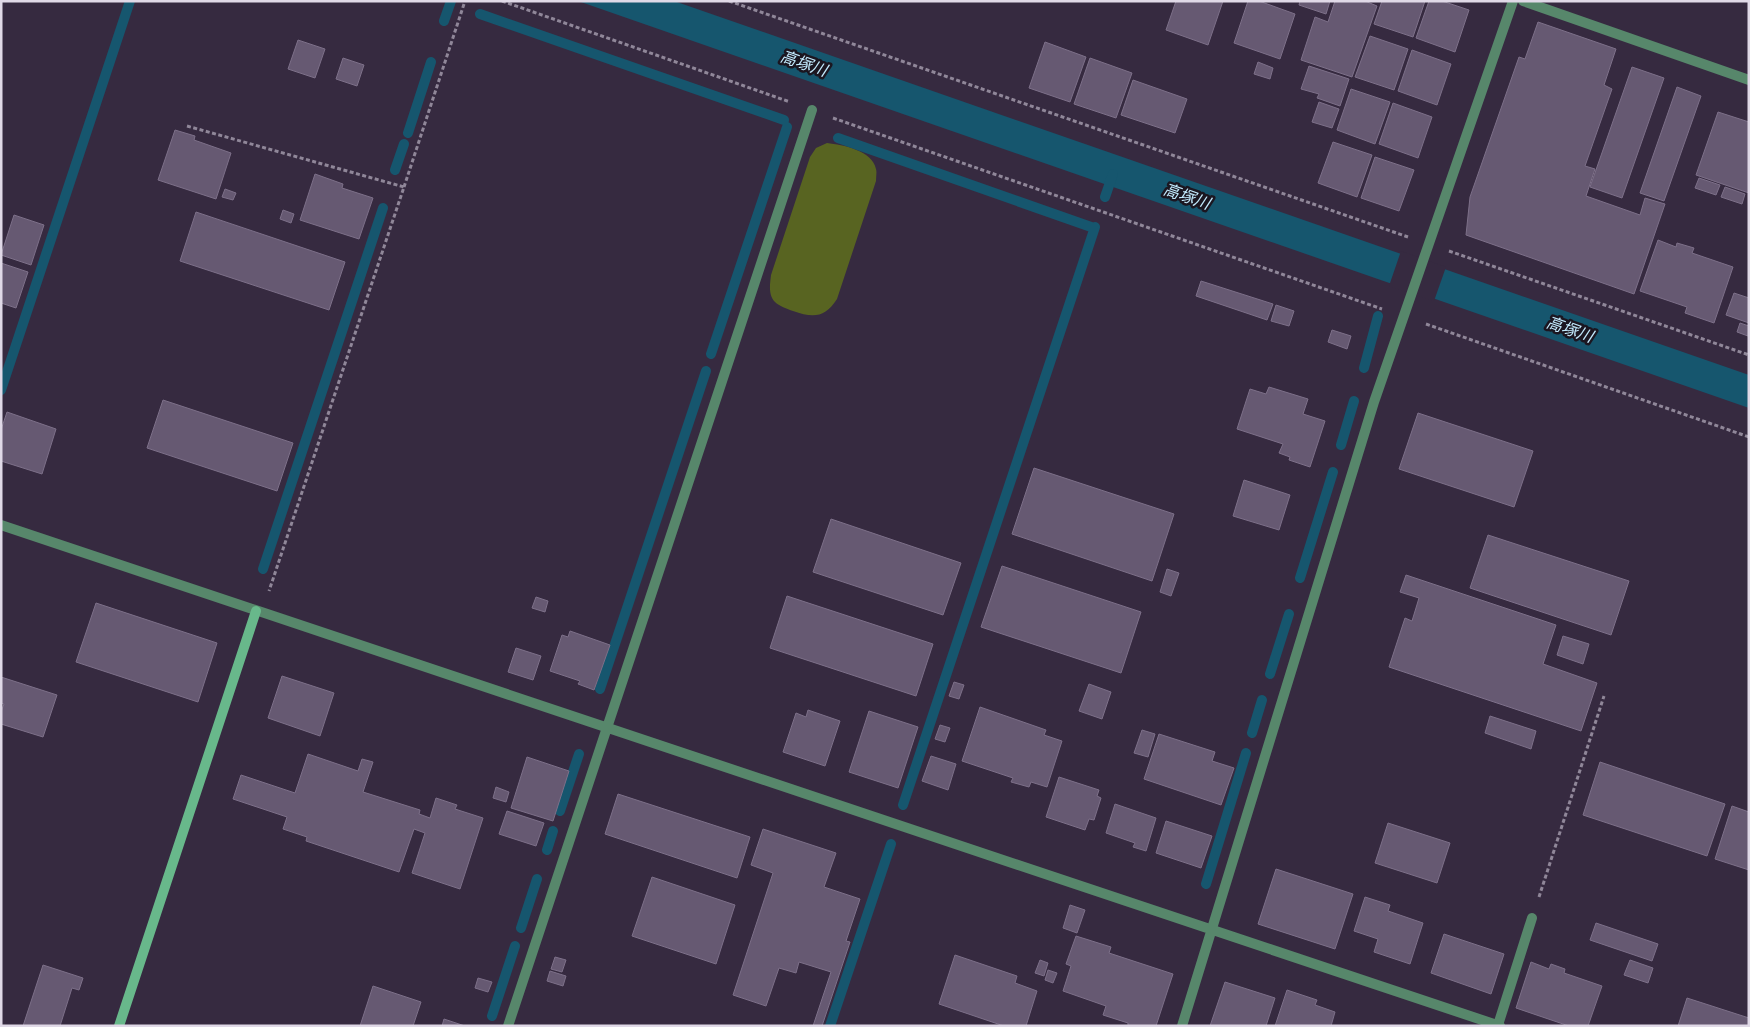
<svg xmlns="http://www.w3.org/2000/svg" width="1750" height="1027" font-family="'Libre Baskerville','Noto Sans JP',serif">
<rect width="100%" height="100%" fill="#362a40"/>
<path fill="#586421" d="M 827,143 C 843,145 872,150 876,169 C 877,172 876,177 876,181 L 837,299 C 825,318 813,318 793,311 C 787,309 779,306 775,302 C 768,295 770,284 771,275 L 810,157 L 816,148 Z"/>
<path fill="#16566e" d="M 578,1 L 674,1 L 1749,375 L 1749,408 Z"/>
<path fill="#362a40" d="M 1401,251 L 1446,267 L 1434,301 L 1389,286 Z"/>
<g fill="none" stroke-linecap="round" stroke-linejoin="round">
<path stroke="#16566e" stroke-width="10" d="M 480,14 L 784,120
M 444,21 L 451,1
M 408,133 L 431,62
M 838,138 L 1094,228
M 395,170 L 404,144
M 1105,197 L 1113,174
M 711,354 L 787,127
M 1364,368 L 1378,316
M 1,390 L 130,1
M 1341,445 L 1354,401
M 263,569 L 383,208
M 1300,578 L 1333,472
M 1270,674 L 1289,614
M 600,689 L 706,371
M 1252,733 L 1262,700
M 903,805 L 1095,227
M 560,811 L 579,754
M 547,850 L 553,831
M 1206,884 L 1246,753
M 521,928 L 537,879
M 492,1016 L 515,946
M 830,1026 L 891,844"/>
</g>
<path fill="#665972" stroke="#7d7089" d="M 1176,1 L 1223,1 L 1208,45 L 1166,30 Z
M 1248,1 L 1259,1 L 1295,14 L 1280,59 L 1234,43 Z
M 1300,1 L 1330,1 L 1326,14 L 1299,5 Z
M 1335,1 L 1365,1 L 1377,6 L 1352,77 L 1301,60 L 1315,17 L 1328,22 Z
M 1382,1 L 1425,1 L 1413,37 L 1374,24 Z
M 1429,1 L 1442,1 L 1469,10 L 1455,52 L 1416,38 Z
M 1538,22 L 1616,49 L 1604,85 L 1612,89 L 1585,166 L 1595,169 L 1586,196 L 1640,215 L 1645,198 L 1665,204 L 1634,294 L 1466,235 L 1470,197 L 1519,57 L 1525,59 Z
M 1370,36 L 1408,49 L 1394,90 L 1355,77 Z
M 298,40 L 325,49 L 315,78 L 288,69 Z
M 1045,42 L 1086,57 L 1070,102 L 1029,88 Z
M 1412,50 L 1451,64 L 1437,105 L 1398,91 Z
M 343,58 L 364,65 L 357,86 L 336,79 Z
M 1090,58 L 1132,73 L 1116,118 L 1074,104 Z
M 1258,62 L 1273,68 L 1270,79 L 1254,74 Z
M 1309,66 L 1349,79 L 1340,106 L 1317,98 L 1319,94 L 1301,89 Z
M 1632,67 L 1664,78 L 1622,198 L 1590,187 Z
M 1133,80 L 1187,99 L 1175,133 L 1121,115 Z
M 1677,87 L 1701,96 L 1664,201 L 1640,193 Z
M 1351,89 L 1390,102 L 1375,144 L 1337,130 Z
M 1319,102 L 1339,109 L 1332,128 L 1312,122 Z
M 1393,103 L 1432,117 L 1418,158 L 1379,144 Z
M 1718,112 L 1749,122 L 1749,193 L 1696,175 Z
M 175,130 L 195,136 L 194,140 L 231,153 L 216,199 L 158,180 Z
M 1333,142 L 1372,155 L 1357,197 L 1318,183 Z
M 1375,157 L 1414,170 L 1399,211 L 1361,198 Z
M 315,174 L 343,184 L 342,188 L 373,198 L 359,239 L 300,220 Z
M 1699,178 L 1720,185 L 1716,195 L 1695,188 Z
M 1725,187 L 1745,194 L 1742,204 L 1721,197 Z
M 225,189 L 236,193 L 233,200 L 222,197 Z
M 283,210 L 294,214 L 291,223 L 280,219 Z
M 196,212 L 345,262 L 329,310 L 180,261 Z
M 14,215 L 44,225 L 31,265 L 1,255 Z
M 1658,240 L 1676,247 L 1677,243 L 1694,248 L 1692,253 L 1733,267 L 1714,323 L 1685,313 L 1687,307 L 1640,291 Z
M 1,263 L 28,272 L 16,308 L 1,303 Z
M 1201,281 L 1273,304 L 1267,320 L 1196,296 Z
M 1734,293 L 1749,298 L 1749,323 L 1726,315 Z
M 1276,305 L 1294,311 L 1289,326 L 1271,321 Z
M 1740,323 L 1749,326 L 1748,336 L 1737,332 Z
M 1332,330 L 1351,336 L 1347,349 L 1328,342 Z
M 1269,387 L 1308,399 L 1303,414 L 1325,421 L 1310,467 L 1289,460 L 1290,457 L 1279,453 L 1283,444 L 1237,429 L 1250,389 L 1266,394 Z
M 163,400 L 293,443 L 277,491 L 147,448 Z
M 7,412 L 56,429 L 42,474 L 1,461 L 1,430 Z
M 1418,413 L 1533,451 L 1514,507 L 1399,469 Z
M 1034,468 L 1174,514 L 1152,581 L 1012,534 Z
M 1244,480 L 1290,495 L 1279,530 L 1233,516 Z
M 831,519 L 961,563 L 943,615 L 813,572 Z
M 1488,535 L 1629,581 L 1611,635 L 1470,588 Z
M 1002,566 L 1141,612 L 1121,673 L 981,627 Z
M 1167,569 L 1179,573 L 1171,596 L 1160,592 Z
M 1406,575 L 1556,625 L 1543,664 L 1597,683 L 1581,731 L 1389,667 L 1405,618 L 1412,621 L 1419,598 L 1400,592 Z
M 787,596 L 933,644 L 916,696 L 770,648 Z
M 536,597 L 548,601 L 545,612 L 532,608 Z
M 96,603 L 217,643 L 198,702 L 76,662 Z
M 570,631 L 610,645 L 594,690 L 578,684 L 580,681 L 550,671 L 562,635 L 568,637 Z
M 1563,636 L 1589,644 L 1583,664 L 1557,655 Z
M 516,648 L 541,656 L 533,680 L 508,672 Z
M 282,676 L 334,693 L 320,736 L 268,718 Z
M 1,677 L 57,695 L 43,737 L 1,724 L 1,712 L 4,704 L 1,703 Z
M 954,682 L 964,685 L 959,699 L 949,696 Z
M 1089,684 L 1111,692 L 1102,719 L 1079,711 Z
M 980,707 L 1046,730 L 1044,735 L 1062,741 L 1047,787 L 1031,782 L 1029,787 L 1011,782 L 1013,778 L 962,761 Z
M 808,710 L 840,721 L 825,766 L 783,752 L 796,713 L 806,717 Z
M 869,711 L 918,727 L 898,788 L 849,772 Z
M 1490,716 L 1536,731 L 1531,749 L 1485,733 Z
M 940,725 L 950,728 L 945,742 L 935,739 Z
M 1142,730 L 1155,734 L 1148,757 L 1134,753 Z
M 1159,734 L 1215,752 L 1212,761 L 1234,768 L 1221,805 L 1144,779 Z
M 308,754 L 358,771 L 362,759 L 373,762 L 363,792 L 420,810 L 419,814 L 430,818 L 436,798 L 457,805 L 455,809 L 483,818 L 460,889 L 412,873 L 425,833 L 414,829 L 399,872 L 306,841 L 307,837 L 283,829 L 287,817 L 233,799 L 241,775 L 295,793 Z
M 931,756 L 956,764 L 948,790 L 922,781 Z
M 527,757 L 569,771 L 553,821 L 511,808 Z
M 1600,762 L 1725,804 L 1707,856 L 1583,815 Z
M 1059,777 L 1099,790 L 1097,796 L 1101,798 L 1094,820 L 1089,819 L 1085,830 L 1046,817 Z
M 496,787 L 509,792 L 506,802 L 493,798 Z
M 618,794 L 750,837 L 737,878 L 605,834 Z
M 1115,804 L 1156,818 L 1146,851 L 1133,847 L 1135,843 L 1106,833 Z
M 1732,806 L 1749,812 L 1749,870 L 1715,859 Z
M 507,811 L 544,823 L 536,846 L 499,834 Z
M 1166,821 L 1212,836 L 1201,868 L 1156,853 Z
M 1388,823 L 1450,843 L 1437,883 L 1375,863 Z
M 763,829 L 836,853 L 824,887 L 860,899 L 846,941 L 850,942 L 822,1026 L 813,1026 L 831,972 L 799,962 L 796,973 L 779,968 L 766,1006 L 733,995 L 773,873 L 751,865 Z
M 1276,869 L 1353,894 L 1335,949 L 1258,924 Z
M 652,877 L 735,905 L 716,964 L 632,936 Z
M 1365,897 L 1390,905 L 1388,911 L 1423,923 L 1410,964 L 1374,952 L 1378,939 L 1354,931 Z
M 1070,905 L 1085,910 L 1077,933 L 1063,928 Z
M 1596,923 L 1658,944 L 1652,961 L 1590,940 Z
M 1444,934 L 1504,954 L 1491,994 L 1431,973 Z
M 1076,936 L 1111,947 L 1109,953 L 1173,974 L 1156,1026 L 1128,1026 L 1128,1023 L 1103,1015 L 1106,1006 L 1063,991 L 1071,966 L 1066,964 Z
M 955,955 L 1017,976 L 1015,983 L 1037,991 L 1026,1026 L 1004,1026 L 939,1004 Z
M 555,957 L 566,960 L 562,972 L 551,969 Z
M 1040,960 L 1048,963 L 1044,976 L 1035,973 Z
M 1630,960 L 1653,968 L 1648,983 L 1624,975 Z
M 1531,962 L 1549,969 L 1551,964 L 1565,969 L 1564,973 L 1602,986 L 1588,1026 L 1569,1026 L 1516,1008 Z
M 43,965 L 83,978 L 79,990 L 72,988 L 60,1026 L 23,1026 Z
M 1048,970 L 1057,973 L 1053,983 L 1045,980 Z
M 550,971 L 566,976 L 563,986 L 547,981 Z
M 478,978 L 492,982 L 488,992 L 475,988 Z
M 1225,982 L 1275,998 L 1266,1026 L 1210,1026 Z
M 373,986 L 421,1002 L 413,1026 L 360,1026 Z
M 1287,990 L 1317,1000 L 1315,1005 L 1335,1012 L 1331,1026 L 1275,1026 Z
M 1687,998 L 1749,1018 L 1749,1026 L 1678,1026 Z
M 444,1019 L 465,1026 L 442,1026 Z"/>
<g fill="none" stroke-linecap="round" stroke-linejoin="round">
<path stroke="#908799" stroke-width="3" stroke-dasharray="4 2.5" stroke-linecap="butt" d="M 502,1 L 790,102
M 729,1 L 1408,237
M 833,118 L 1382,309
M 187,126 L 404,187 L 269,591
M 404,187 L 465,1
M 1449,251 L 1749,355
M 1426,324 L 1749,437
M 1539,897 L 1604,696"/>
<path stroke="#57876b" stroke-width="10" d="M 1523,1 L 1749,80
M 1,525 L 1500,1026
M 1498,1025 L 1532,918
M 508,1026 L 812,110
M 1182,1026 L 1374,402 L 1513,1"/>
<path stroke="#68b88b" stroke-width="10" d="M 119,1026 L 256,611"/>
</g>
<g text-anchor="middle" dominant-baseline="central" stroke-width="5" stroke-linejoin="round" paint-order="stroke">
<g font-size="16" font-style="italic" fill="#c3ebfe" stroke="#1b1620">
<text transform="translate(804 63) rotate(19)">高塚川</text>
<text transform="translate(1187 196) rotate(19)">高塚川</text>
<text transform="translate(1570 329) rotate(19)">高塚川</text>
</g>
</g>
<rect width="1750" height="1027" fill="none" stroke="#e0d9e7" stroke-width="5"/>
</svg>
